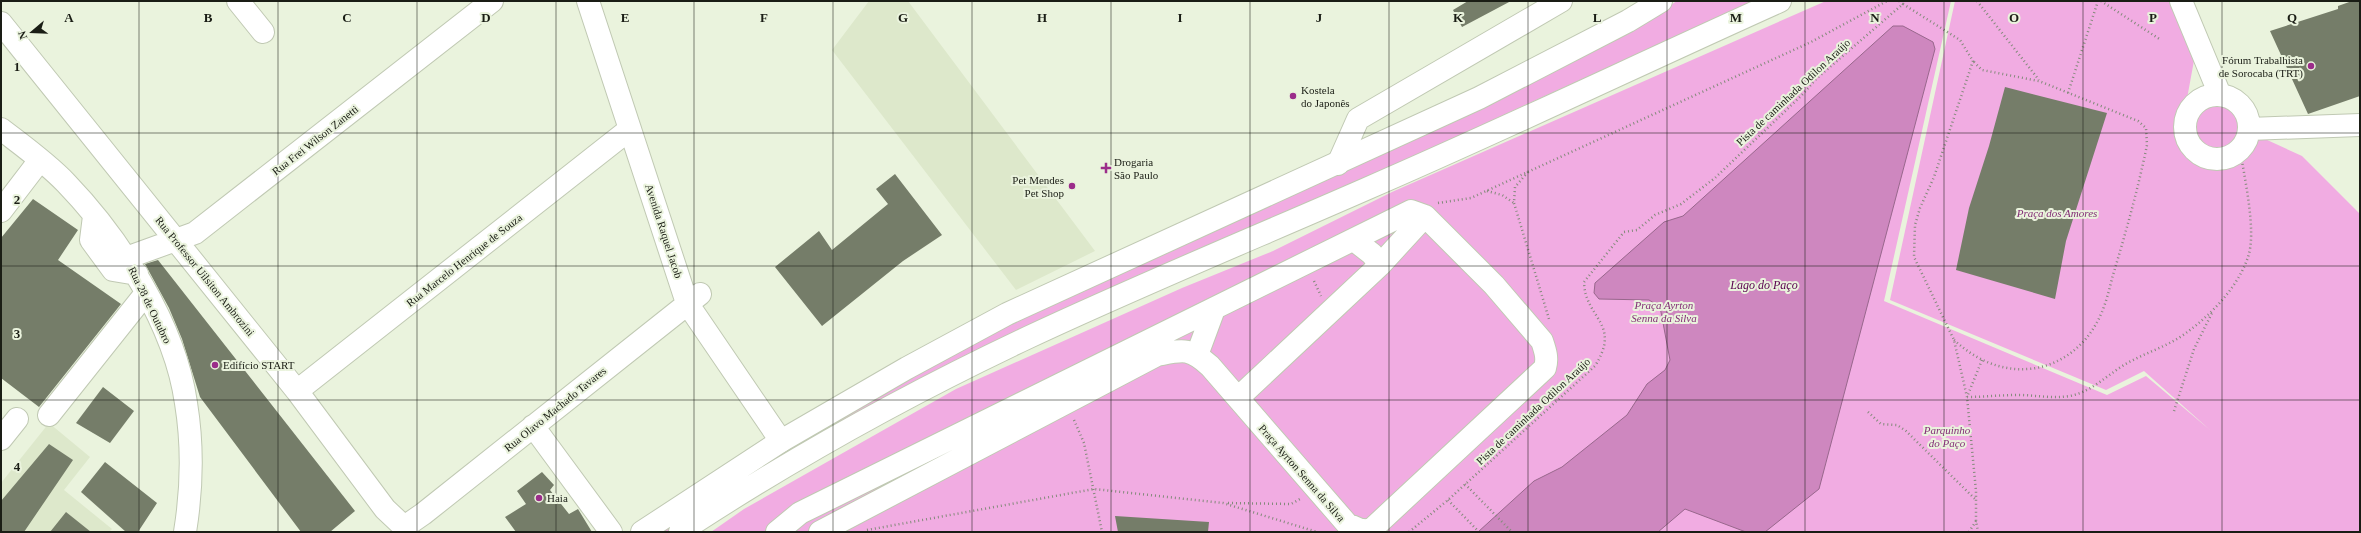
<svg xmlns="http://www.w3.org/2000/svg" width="2361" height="533" font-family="'Times New Roman',serif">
<rect width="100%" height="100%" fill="#eaf3dd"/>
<path fill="#dde8cb" d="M 869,1 L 908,1 L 1095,251 L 1016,290 L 832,50 Z
M 49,423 L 90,457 L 64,490 L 112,529 L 109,532 L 1,532 L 1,483 Z"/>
<path fill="#f1ace2" d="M 1677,1 L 1754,1 L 1512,111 L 1413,158 L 1252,228 L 670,532 L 652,532 L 794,441 L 951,352 L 1650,18 Z
M 1826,1 L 1951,1 L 1884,301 L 2107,395 L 2146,376 L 2210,430 L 2144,371 L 2106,390 L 1890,300 L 1955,1 L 2173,1 L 2195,55 L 2180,137 L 2193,155 L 2219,164 L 2244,155 L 2254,134 L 2302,156 L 2360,214 L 2360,532 L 711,532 L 744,509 L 956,389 L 1182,288 L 1273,251 L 1392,192 Z
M2192 125a24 24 0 1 1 48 0a24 24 0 1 1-48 0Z"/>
<path fill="#ce87bf" stroke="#98678c" d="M 1893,26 L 1903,26 L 1933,42 L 1935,49 L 1819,489 L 1765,532 L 1746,532 L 1685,509 L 1658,532 L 1478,532 L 1534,481 L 1562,467 L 1627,415 L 1647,384 L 1665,370 L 1670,360 L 1660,307 L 1649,300 L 1599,299 L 1594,293 L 1595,283 L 1664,222 L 1683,216 Z"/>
<path fill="#757d69" d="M 1468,1 L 1511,1 L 1462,27 L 1453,10 Z
M 2352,1 L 2360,1 L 2360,96 L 2308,114 L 2270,31 L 2338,9 L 2338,6 Z
M 2005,87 L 2107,113 L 2066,241 L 2055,299 L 1956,270 L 1969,208 L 1989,146 Z
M 895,174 L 942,235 L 903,261 L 822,326 L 775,267 L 819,231 L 832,250 L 888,204 L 876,189 Z
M 33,199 L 78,230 L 58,260 L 121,304 L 39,407 L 1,378 L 1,238 Z
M 158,260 L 355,511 L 330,532 L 301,532 L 200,397 L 182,339 L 169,308 L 145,264 Z
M 103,387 L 134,411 L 110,443 L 76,423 Z
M 49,444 L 73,460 L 24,532 L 1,532 L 1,501 Z
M 105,462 L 157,503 L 138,532 L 126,532 L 81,492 Z
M 542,472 L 554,485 L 550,490 L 569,514 L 578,509 L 592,532 L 516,532 L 505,517 L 526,504 L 517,491 Z
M 66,512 L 91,532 L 50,532 Z
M 1115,516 L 1209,522 L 1208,532 L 1118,532 Z"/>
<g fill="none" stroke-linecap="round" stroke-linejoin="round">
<defs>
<path id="minor" d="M 238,1 L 263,32
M 588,1 L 687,303 L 781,441
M 2181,1 L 2220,95
M 1,23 L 297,391 L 385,509 L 402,525 L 410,523 L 423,514 L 700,294
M2185 127a32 32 0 1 1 64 0a32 32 0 1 1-64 0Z
M 1,129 C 23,146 47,163 66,183 C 120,239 175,325 186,403 C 193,446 192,489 185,532
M 2249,129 L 2360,125
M 1338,164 L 1358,119 L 1561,1
M 1,211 L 40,160
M 94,216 L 91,240 L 113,270 L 137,274
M 126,258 L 195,233 L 492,1
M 1380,265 L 1425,216
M 1197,355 L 1214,309
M 297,391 L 630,129
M 1238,398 L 1380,265 L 1372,254 L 1354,240
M 49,415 L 146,293
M 533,426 L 611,532
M 1,439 L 17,419
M 777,532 L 800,513 L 1411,211 L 1425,216 L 1494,285 L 1542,341 C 1545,350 1548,358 1545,368 L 1372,529 L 1363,531 L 1347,524 L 1210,366 C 1189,347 1183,350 1157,355 L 820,532"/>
<path id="major" d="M 642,532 L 781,441 L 907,368 L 1007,314 L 1479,98 L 1628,21 L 1661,1
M 680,532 C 791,459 908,394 1029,337 C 1140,285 1254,238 1366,189 C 1505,129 1642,63 1780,1"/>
</defs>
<use href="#minor" stroke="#c0c9b3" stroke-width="24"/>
<use href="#major" stroke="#c0c9b3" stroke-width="24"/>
<path stroke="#848a7b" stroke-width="2.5" stroke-dasharray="1 3" stroke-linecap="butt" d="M 1899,1 L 1903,4
M 1977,1 L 2039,80
M 2101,1 L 2161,40
M 2068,93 L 2098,1
M 1528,172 L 1515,187 L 1514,203 L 1549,319
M 1487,191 L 1502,195 L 1514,203
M 1438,203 L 1471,198 L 1811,42 L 1887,1
M 1314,281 L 1321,296
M 1954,340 C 1975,359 1999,371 2028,369 C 2057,367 2082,349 2096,324 C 2105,309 2109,290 2113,275 C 2126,232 2138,189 2147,145 L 2146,128 L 2138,121 L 2039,81 L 1982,70 L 1973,61
M 1982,360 L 1967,397 C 1984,397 2001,395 2018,395 C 2036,395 2052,399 2070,396 C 2091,392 2106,376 2124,365 C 2144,353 2167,347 2186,333 C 2211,315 2238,287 2248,257 C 2257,232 2244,176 2240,149
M 2174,411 L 2194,349 L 2213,311
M 1868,412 L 1881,424 L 1897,425 L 1906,431 L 1975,499
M 1074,420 L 1084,443 L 1102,532
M 1465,484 L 1512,532
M 1448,500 L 1479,532
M 1228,503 L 1291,504 L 1300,499
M 867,530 L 1094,489 L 1223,503 L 1317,532
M 1409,532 L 1448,500 L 1595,366 C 1622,323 1585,319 1584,282 L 1624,232 L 1637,230 L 1655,215 L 1681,204 L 1715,178 L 1801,96 L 1816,79 L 1903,4 L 1960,40 L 1973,61 L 1934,177 L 1920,208 L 1915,225 L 1914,257 L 1954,340 L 1967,397 L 1976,491 L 1976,521 L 1978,532
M 1969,532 L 1976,521"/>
<use href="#minor" stroke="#fff" stroke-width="22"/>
<use href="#major" stroke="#fff" stroke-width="22"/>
</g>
<path fill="none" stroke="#1a1d15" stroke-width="1" stroke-opacity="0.55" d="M 139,1 L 139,532M 278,1 L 278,532M 417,1 L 417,532M 556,1 L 556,532M 694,1 L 694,532M 833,1 L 833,532M 972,1 L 972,532M 1111,1 L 1111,532M 1250,1 L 1250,532M 1389,1 L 1389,532M 1528,1 L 1528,532M 1667,1 L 1667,532M 1805,1 L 1805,532M 1944,1 L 1944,532M 2083,1 L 2083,532M 2222,1 L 2222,532M 1,133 L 2360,133M 1,266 L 2360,266M 1,400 L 2360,400"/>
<g fill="#9b2c8a" stroke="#eaf3dd" stroke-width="1.5">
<circle cx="2311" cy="66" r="4"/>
<circle cx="1293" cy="96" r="4"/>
<path d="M1104 162h4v4h4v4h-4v4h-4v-4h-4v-4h4z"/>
<circle cx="1072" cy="186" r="4"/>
<circle cx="215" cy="365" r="4"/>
<circle cx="539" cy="498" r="4"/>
</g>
<g text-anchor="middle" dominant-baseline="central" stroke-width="4" stroke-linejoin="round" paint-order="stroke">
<g font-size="11" fill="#1a1d15" stroke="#eaf3dd" text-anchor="start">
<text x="2303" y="60" text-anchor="end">Fórum Trabalhista<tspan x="2303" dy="13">de Sorocaba (TRT)</tspan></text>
<text x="1301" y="90">Kostela<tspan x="1301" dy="13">do Japonês</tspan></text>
<text x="1114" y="162">Drogaria<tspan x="1114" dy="13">São Paulo</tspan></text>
<text x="1064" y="180" text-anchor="end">Pet Mendes<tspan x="1064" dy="13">Pet Shop</tspan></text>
<text x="223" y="365">Edifício START</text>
<text x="547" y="498">Haia</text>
</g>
<g font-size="11" fill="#1a1d15" stroke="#eaf3dd">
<text transform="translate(1793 92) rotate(-43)">Pista de caminhada Odilon Araújo</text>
<text transform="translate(315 140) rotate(-38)">Rua Frei Wilson Zanetti</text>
<text transform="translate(664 231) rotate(72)">Avenida Raquel Jacob</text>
<text transform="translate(464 260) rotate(-38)">Rua Marcelo Henrique de Souza</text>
<text transform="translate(205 276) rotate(51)">Rua Professor Uilsiton Ambrozini</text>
<text transform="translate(150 305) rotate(64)">Rua 28 de Outubro</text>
<text transform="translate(555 409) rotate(-39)">Rua Olavo Machado Tavares</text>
<text transform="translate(1533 411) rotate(-43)">Pista de caminhada Odilon Araújo</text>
<text transform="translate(1302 473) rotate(49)">Praça Ayrton Senna da Silva</text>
</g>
<g font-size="11" font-style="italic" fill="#832f76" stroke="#eaf3dd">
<text x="2057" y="213">Praça dos Amores</text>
<text x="1664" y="305">Praça Ayrton<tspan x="1664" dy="13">Senna da Silva</tspan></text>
<text x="1947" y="430">Parquinho<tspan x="1947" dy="13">do Paço</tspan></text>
</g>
<g font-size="12" font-style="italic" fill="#58004d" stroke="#eaf3dd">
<text x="1764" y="285">Lago do Paço</text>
</g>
</g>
<g font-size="13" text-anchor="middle" font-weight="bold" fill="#1a1d15" stroke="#eaf3dd" stroke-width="4" stroke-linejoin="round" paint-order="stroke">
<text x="69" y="22">A</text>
<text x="208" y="22">B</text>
<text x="347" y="22">C</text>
<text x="486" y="22">D</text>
<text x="625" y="22">E</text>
<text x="764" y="22">F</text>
<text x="903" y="22">G</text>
<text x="1042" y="22">H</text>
<text x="1180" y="22">I</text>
<text x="1319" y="22">J</text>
<text x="1458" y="22">K</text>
<text x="1597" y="22">L</text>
<text x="1736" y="22">M</text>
<text x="1875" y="22">N</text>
<text x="2014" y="22">O</text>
<text x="2153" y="22">P</text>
<text x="2292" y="22">Q</text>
<text x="17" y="71">1</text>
<text x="17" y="204">2</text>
<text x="17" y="338">3</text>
<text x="17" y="471">4</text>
</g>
<rect width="2361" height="533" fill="none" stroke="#1a1d15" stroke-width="4"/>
<g transform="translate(32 32) rotate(251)" stroke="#eaf3dd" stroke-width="3" paint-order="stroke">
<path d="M0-3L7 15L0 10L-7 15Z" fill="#1a1d15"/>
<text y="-6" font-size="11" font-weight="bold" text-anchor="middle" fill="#1a1d15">N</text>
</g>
</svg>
